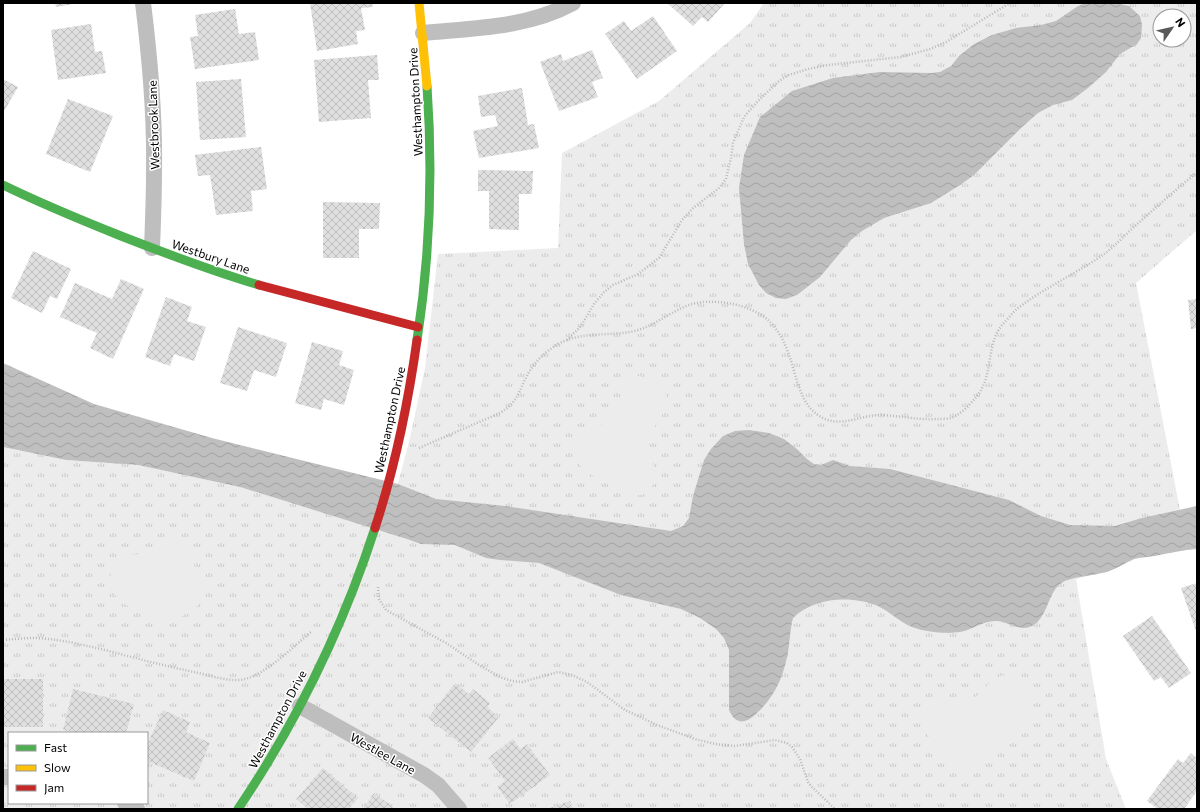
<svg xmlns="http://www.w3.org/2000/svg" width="1200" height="812" font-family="Commissioner,sans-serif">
<defs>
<pattern id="grass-tufts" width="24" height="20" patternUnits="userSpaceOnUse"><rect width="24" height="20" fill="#ececec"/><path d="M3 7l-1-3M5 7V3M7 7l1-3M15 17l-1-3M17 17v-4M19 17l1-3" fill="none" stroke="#c9c9c9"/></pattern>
<pattern id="water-waves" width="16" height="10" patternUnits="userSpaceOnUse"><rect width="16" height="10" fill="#bfbfbf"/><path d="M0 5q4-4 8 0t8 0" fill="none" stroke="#a2a2a2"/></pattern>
<pattern id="building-cross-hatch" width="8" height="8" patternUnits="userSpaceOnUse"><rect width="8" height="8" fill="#dfdfdf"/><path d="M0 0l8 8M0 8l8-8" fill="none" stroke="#bebebe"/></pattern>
</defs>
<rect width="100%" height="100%" fill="#fff"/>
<path fill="url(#grass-tufts)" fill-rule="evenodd" d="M 764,3 L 1197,3 L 1197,230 L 1136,283 L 1180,510 L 1187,550 L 1135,559 L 1109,571 L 1076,579 L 1106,759 L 1126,809 L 3,809 L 3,447 L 66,460 L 138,465 L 240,487 L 385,532 L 409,442 L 425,368 L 438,254 L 558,248 L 562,153 L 659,101 L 750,23 ZM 1160,16 L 1184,16 L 1184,40 L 1160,40 ZM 9,733 L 147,733 L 147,803 L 9,803 Z"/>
<path fill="#ececec" d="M 637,376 C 656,379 659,381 668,399 L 664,411 L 648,438 L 649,454 L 658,477 L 649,491 L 641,495 L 632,495 L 597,479 L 584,470 L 576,461 C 576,457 575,452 576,448 C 582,434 599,430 608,419 C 618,408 621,394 624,381 Z
M 170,540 C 175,542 179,545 183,548 C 194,559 207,590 198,605 C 195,609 191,612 186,614 C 165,627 144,617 125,604 C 104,590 105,568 128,557 C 134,554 140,554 146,552 C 155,548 161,541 170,540 Z
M 1010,674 C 1030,682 1038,696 1030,716 C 1021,726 1011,735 1002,745 C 993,754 986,766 972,770 C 955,775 927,741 924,725 C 923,719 925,713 930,708 C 941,697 959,709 973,699 C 987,689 990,676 1010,674 Z"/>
<path fill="url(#water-waves)" d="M 1087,3 L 1115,3 L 1129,6 L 1140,16 L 1142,25 L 1141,38 L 1137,44 L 1120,54 L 1106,72 L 1088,88 L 1072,100 L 1053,105 L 1038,113 L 1022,127 L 974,175 L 960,185 L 931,203 L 884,218 L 862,231 L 851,240 L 820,277 L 797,295 L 786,299 L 776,298 L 766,293 L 759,285 L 748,264 L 744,244 L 739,188 L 744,155 L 760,117 L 792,91 L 833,78 L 880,72 L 931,73 L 940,72 L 951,66 L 959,56 L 974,44 L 992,35 L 1016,28 L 1041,25 L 1056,21 L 1078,6 Z
M 3,363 L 94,404 L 212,438 L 398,484 L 436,499 L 505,506 L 671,531 L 683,526 L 689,518 L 693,496 L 704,460 L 711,449 L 723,436 L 735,431 L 749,430 L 769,433 L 784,439 L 798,450 L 807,459 L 814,464 L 821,465 L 833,460 L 850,466 L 890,469 L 1009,500 L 1041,516 L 1070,525 L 1115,526 L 1142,518 L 1197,506 L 1197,549 C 1183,550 1169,553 1155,556 C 1148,557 1141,557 1134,559 C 1125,563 1116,569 1107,572 C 1095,575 1072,577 1063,582 C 1047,591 1049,617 1032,626 C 1020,632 1009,622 997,621 C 984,620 972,630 960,632 C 946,634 925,632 912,627 C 900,622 890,612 878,606 C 852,595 814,597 793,618 C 790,629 790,641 788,652 C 784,674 777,692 762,708 C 757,713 752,719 745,721 C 737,723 732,717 729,710 L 729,650 L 724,638 L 716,629 L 700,618 L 681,609 L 621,595 L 539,563 L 500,560 L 486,558 L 455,545 L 421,544 L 407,539 L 240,487 L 138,465 L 66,460 L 3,447 Z"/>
<path fill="url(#building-cross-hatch)" d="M 55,3 L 73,3 L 73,4 L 56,7 Z
M 310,3 L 372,3 L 373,7 L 361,8 L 365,30 L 356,31 L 358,44 L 317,51 Z
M 667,3 L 725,3 L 708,22 L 702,17 L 693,26 Z
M 235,9 L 239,34 L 255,32 L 259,60 L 195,69 L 190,37 L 198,36 L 195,15 Z
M 653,16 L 677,51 L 637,79 L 605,34 L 624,21 L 631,31 Z
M 91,24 L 95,52 L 102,51 L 106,73 L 58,80 L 51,30 Z
M 592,50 L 603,78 L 592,82 L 598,97 L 559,111 L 540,62 L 561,54 L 563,61 Z
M 377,55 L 379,80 L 368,80 L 371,118 L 319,122 L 314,60 Z
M 3,79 L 18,87 L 3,113 Z
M 241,79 L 246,137 L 200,140 L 196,82 Z
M 522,88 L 528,125 L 534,124 L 539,148 L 479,158 L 473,131 L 498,126 L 495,115 L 481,117 L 478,96 Z
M 68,99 L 113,116 L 90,172 L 46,154 Z
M 261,147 L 267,189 L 251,191 L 253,211 L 216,215 L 210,175 L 198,176 L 195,155 Z
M 478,170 L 533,171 L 532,194 L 519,194 L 519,230 L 489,229 L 489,191 L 478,191 Z
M 323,202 L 380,203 L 379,229 L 359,229 L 359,258 L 323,258 Z
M 33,251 L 71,269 L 57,299 L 50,296 L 42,313 L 11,298 Z
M 121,279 L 144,289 L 113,359 L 90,348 L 97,333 L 60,317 L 75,283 L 112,299 Z
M 166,297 L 192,307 L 187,321 L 206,327 L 194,361 L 174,354 L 170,366 L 145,357 Z
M 1197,299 L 1197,328 L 1191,329 L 1188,300 Z
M 238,327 L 287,343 L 276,377 L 254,370 L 247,391 L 220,383 Z
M 312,342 L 343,351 L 339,365 L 354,370 L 344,405 L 324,399 L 321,410 L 295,403 Z
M 1197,583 L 1197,634 L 1181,588 Z
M 1152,616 L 1191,673 L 1169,688 L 1161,677 L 1154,681 L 1123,636 Z
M 3,679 L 43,679 L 43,727 L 3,727 Z
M 455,683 L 469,694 L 473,689 L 490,703 L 487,707 L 499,717 L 471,752 L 428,718 Z
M 73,689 L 134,704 L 126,733 L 76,733 L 63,730 Z
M 163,710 L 190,722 L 186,732 L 210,743 L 194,781 L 147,761 L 147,745 Z
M 513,739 L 520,749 L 527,744 L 550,775 L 510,804 L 497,787 L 505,781 L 488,758 Z
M 1191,753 L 1197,758 L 1197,791 L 1184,809 L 1158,809 L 1147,801 L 1178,759 L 1183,763 Z
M 323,768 L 358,798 L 349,809 L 308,809 L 296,799 Z
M 374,793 L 393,807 L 391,809 L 363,809 Z
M 570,801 L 573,809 L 547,809 Z"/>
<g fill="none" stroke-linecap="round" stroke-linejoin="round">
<path stroke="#b9b9b9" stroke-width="2.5" stroke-dasharray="1 2" stroke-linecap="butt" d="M 567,340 L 581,326 L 594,304 L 604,292 L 613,285 L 638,274 L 659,258 L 682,220 L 693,208 L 719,188 L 726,179 L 731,158 L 733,143 L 744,117 L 758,101 L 779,81 L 789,75 L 808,69 L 828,65 L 901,57 L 930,49 L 946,42 L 1010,3
M 419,448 L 500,413 C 521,400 519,387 531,369 C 539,357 553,345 567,340 C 588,332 613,336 635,331 C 656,325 670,312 689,305 C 712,297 750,304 768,320 C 778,329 785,343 789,355 C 797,377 800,407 823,418 C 842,428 863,414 882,415 C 901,416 918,420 937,419 C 941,419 947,419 951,418 C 957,416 965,410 969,405 C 975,399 980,393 983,386 C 992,367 988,342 1002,325 C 1007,320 1012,313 1018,308 C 1043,289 1073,275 1100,257 C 1112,249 1123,237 1134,227 C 1155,208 1176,190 1197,172
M 378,587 L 379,599 L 386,610 L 446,643 L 479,665 L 500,677 L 512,681 L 522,682 L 558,672 L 572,675 L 587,682 L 625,710 L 657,725 L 695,739 L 715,744 L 735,746 L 775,740 L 787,743 L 792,747 L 800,759 L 808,782 L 811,786 L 835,809
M 3,640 C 14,639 25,638 36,638 C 60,639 83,645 105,650 C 135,658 165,666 194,672 C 209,675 231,683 245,679 C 268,673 294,646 312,631"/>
<path stroke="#bebebe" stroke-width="16" d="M 143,3 C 150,59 155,115 154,171 C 154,197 153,223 152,248
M 423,33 C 474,28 527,28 573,3
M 300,706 L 424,775 L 438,785 L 459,809
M 3,777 L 9,777
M 125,803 L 137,809"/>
<path stroke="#4caf50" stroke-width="9" d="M 3,185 C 42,204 81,220 121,236 C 167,254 212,271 259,285
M 417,340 C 430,256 433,171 427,86
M 238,809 C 296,723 343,627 375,528"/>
<path stroke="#ffc107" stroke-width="9" d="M 419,3 L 427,86"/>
<path stroke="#c62828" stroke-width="9" d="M 259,285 L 418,327
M 375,528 C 395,467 408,404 417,340"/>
</g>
<g text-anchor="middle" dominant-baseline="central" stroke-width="3" stroke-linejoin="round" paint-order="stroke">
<g font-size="12" fill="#000" stroke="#fff">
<text transform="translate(415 102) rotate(-93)">Westhampton Drive</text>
<text transform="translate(153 125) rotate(-92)">Westbrook Lane</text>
<text transform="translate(211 256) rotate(19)">Westbury Lane</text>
<text transform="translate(389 420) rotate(-78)">Westhampton Drive</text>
<text transform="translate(277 719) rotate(-62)">Westhampton Drive</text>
<text transform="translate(383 753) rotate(29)">Westlee Lane</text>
</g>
</g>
<rect width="1200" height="812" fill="none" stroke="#000000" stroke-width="8"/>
<rect x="8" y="732" width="140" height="72" fill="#ffffff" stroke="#999999"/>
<rect x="16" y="745" width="20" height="6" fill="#4caf50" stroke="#999999"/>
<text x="44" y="752" font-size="12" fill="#000000">Fast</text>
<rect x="16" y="765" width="20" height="6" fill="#ffc107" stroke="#999999"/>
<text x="44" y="772" font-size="12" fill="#000000">Slow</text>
<rect x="16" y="785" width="20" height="6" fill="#c62828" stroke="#999999"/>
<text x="44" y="792" font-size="12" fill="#000000">Jam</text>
<g transform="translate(1172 28) rotate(56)"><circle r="19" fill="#ffffff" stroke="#999999"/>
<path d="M0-3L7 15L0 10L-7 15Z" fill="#595959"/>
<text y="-6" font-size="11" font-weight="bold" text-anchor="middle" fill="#000000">N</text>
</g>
</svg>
